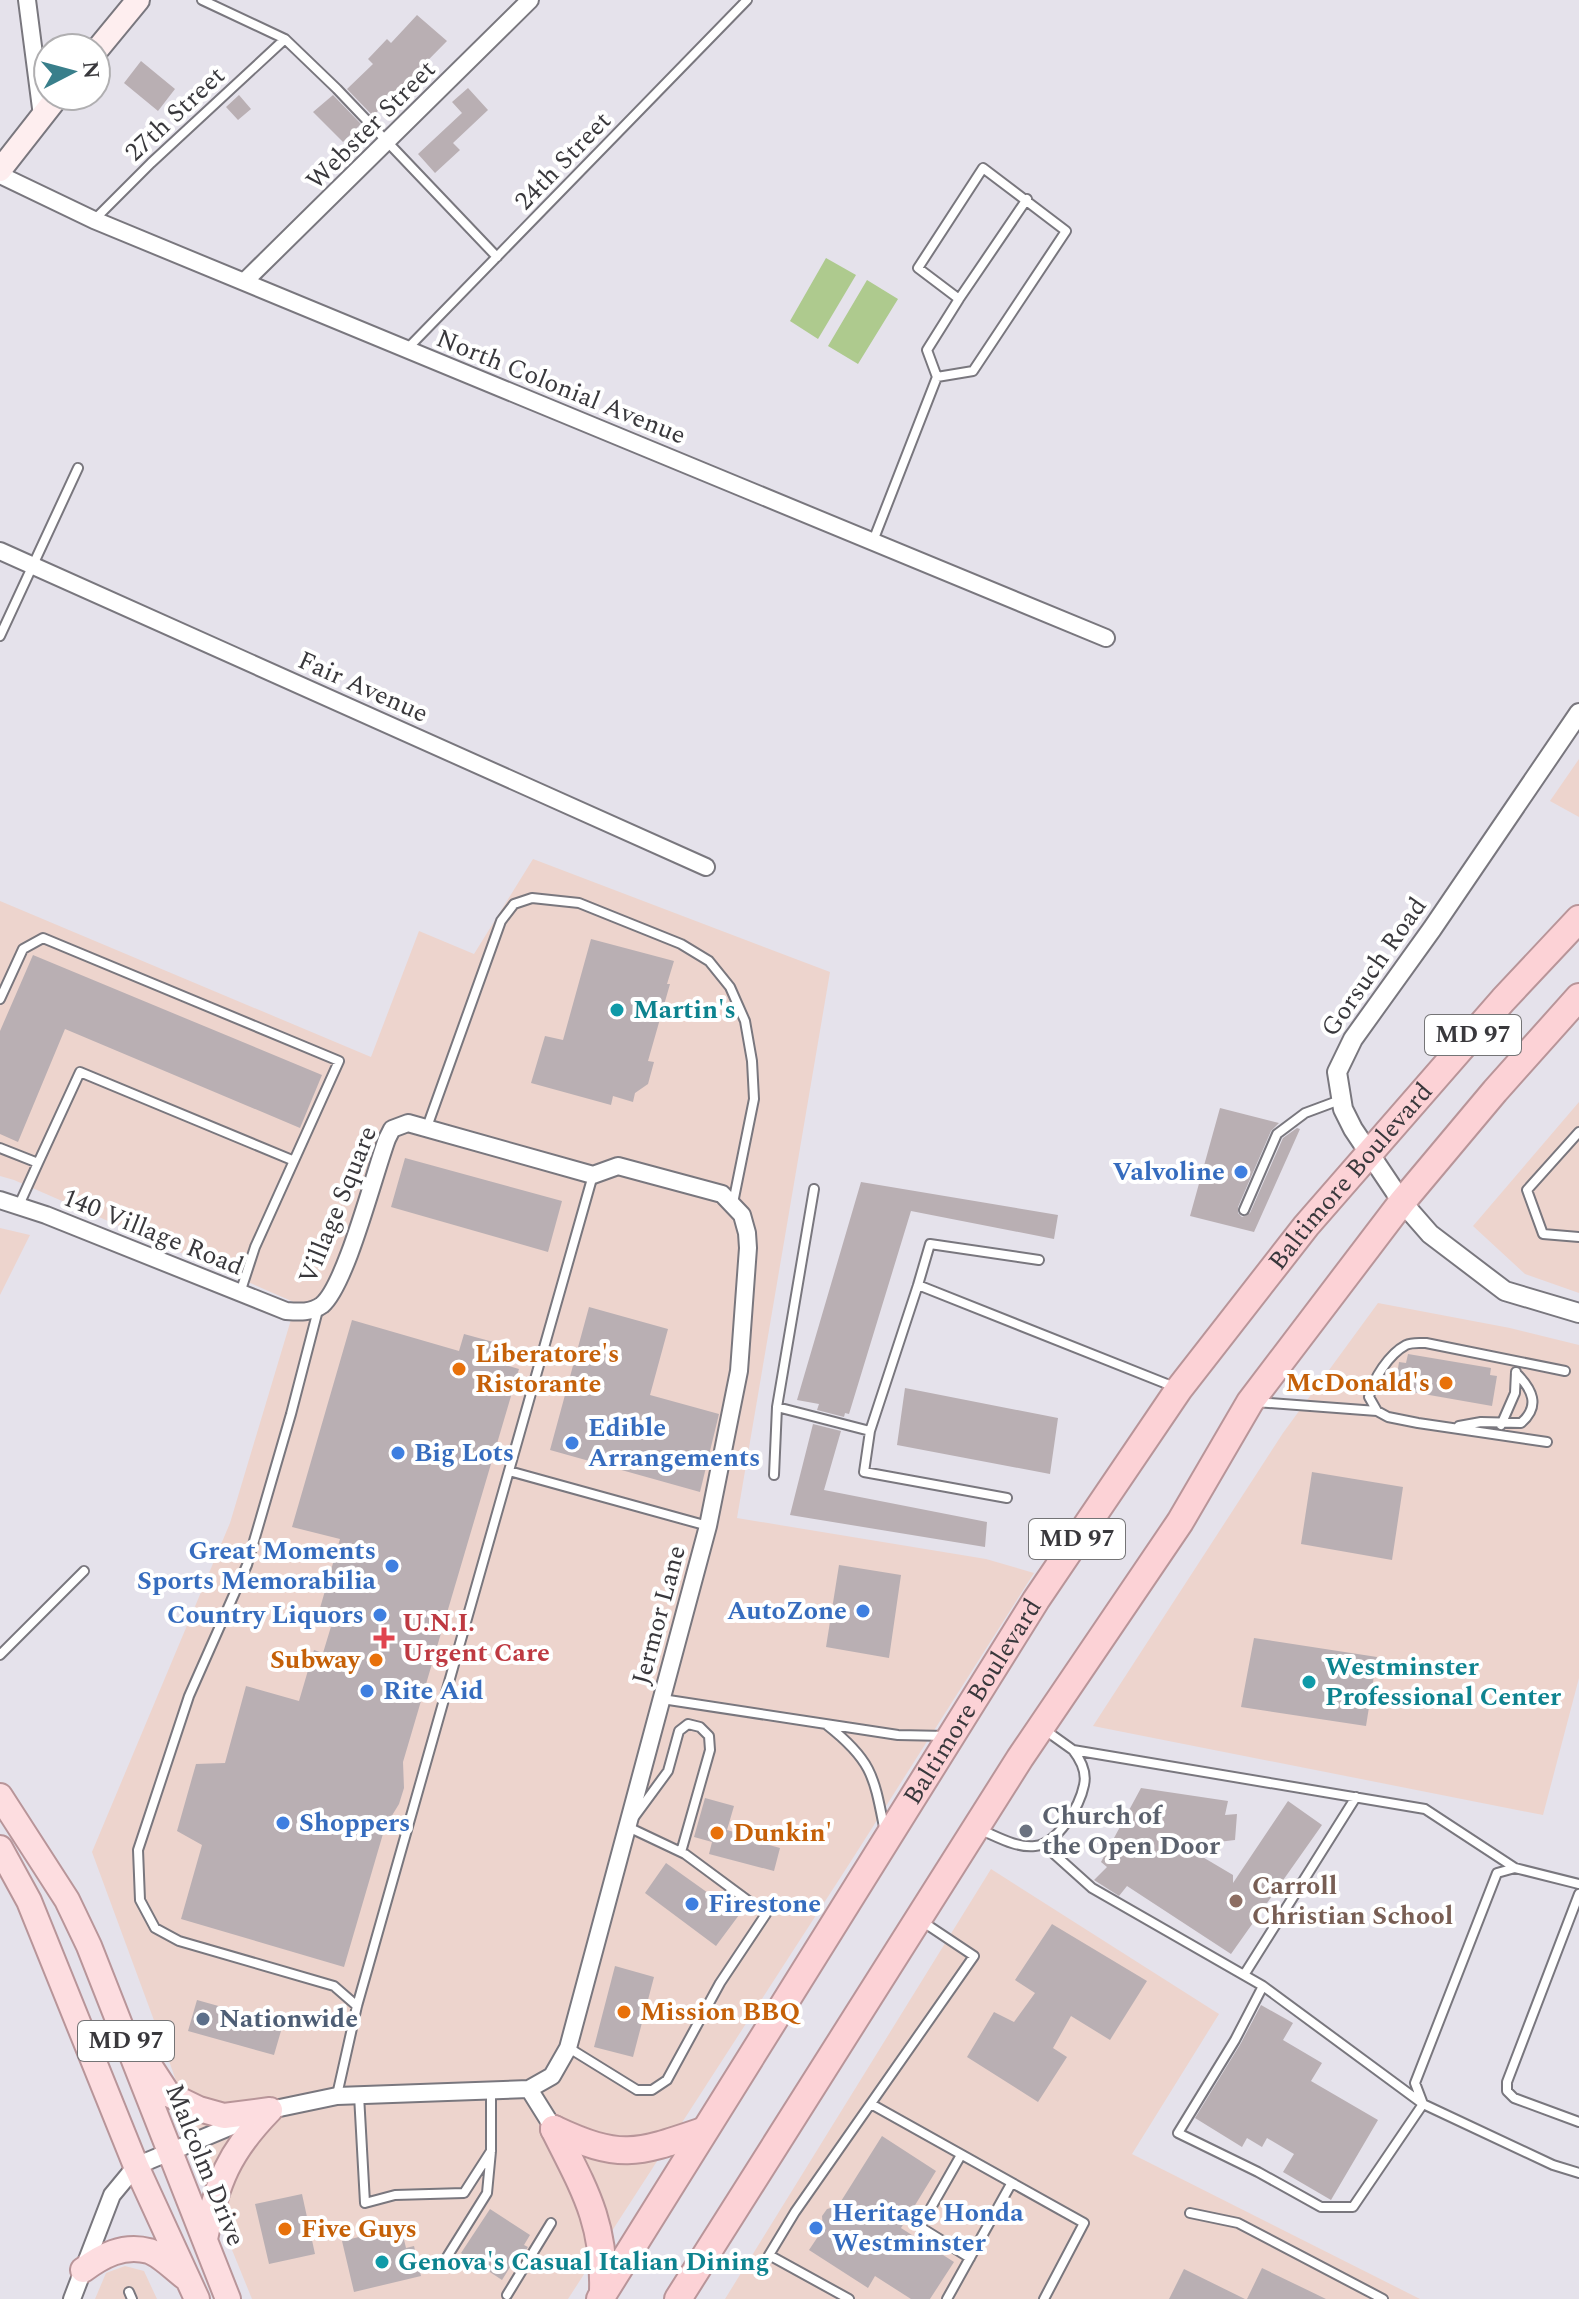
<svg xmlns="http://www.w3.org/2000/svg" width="1579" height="2299" font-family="Spectral,serif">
<rect width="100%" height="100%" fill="#e5e2eb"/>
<path fill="#edd4cd" d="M 1579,759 L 1579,817 L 1550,801 Z
M 533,859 L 830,972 L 737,1518 L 986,1559 L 1034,1573 L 853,1858 L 568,2299 L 252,2299 L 228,2240 L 173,2072 L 92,1852 L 230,1523 L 296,1303 L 14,1180 L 0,1176 L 0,901 L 371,1057 L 419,931 L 474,954 Z
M 1579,1102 L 1579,1293 L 1525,1274 L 1473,1226 Z
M 0,1228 L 30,1235 L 0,1295 Z
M 1378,1303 L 1510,1328 L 1579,1345 L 1579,1678 L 1543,1815 L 1093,1726 L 1283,1433 Z
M 991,1869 L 1219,2014 L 1132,2154 L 1420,2299 L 725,2299 Z
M 125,2266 L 144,2271 L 157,2299 L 95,2299 L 106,2273 Z"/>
<path fill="#aeca8e" d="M 826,258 L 856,275 L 818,339 L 790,321 Z
M 867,280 L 898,299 L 858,364 L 828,346 Z"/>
<path fill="#b9afb3" d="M 417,15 L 447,41 L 373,116 L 347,89 L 373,64 L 368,59 L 387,39 L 391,43 Z
M 141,61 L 175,89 L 158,111 L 124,83 Z
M 468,88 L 488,110 L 453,143 L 460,150 L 435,173 L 418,154 L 462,113 L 452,102 Z
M 239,95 L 251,109 L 238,120 L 226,107 Z
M 333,95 L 361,124 L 343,142 L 313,112 Z
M 591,939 L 674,961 L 667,984 L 670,984 L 648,1061 L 654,1062 L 648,1084 L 635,1093 L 633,1102 L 613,1096 L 611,1105 L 531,1083 L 545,1036 L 563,1040 Z
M 33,955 L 322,1075 L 300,1128 L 65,1029 L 18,1142 L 0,1134 L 0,1031 Z
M 1220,1108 L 1279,1123 L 1271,1131 L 1238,1207 L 1238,1213 L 1242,1217 L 1250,1213 L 1283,1138 L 1297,1128 L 1300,1129 L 1254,1232 L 1190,1216 Z
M 405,1158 L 562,1201 L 548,1252 L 391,1207 Z
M 861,1182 L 1058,1215 L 1054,1239 L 911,1211 L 849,1414 L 845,1413 L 844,1417 L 817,1410 L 819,1404 L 797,1400 Z
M 589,1307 L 668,1329 L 650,1395 L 719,1414 L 700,1492 L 550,1450 Z
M 352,1320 L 459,1351 L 464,1334 L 497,1343 L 492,1361 L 519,1369 L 403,1762 L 404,1788 L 399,1804 L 385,1827 L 344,1967 L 181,1919 L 202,1845 L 177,1831 L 196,1764 L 225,1763 L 246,1686 L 299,1701 L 314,1650 L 323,1653 L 333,1620 L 318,1615 L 340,1539 L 292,1527 Z
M 1408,1354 L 1491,1368 L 1490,1375 L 1497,1376 L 1492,1406 L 1395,1389 L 1399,1362 L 1406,1363 Z
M 905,1388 L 1058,1418 L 1050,1474 L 897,1445 Z
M 813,1424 L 841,1431 L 824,1490 L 987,1522 L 985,1547 L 790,1515 Z
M 1312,1472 L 1403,1487 L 1392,1560 L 1301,1544 Z
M 839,1565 L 901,1575 L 889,1658 L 826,1647 Z
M 1254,1638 L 1377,1657 L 1366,1726 L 1241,1707 Z
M 1141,1788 L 1228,1801 L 1225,1815 L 1237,1814 L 1235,1840 L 1184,1846 L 1233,1875 L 1233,1883 L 1288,1801 L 1322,1825 L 1231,1954 L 1127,1886 L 1119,1896 L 1094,1880 L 1107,1867 L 1101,1862 Z
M 705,1798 L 734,1806 L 727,1830 L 763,1840 L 762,1843 L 780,1848 L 774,1871 L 709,1854 L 712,1842 L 694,1837 Z
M 666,1863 L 739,1915 L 716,1946 L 645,1893 Z
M 1052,1924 L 1147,1981 L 1110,2040 L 1071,2016 L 1053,2048 L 1067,2057 L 1038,2102 L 967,2057 L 994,2012 L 1014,2022 L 1035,1993 L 1015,1980 Z
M 615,1966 L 654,1977 L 633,2057 L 594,2047 Z
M 197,2000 L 283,2024 L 274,2055 L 188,2031 Z
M 1261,2005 L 1293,2023 L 1283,2040 L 1322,2063 L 1311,2081 L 1378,2120 L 1331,2200 L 1283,2172 L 1294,2154 L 1267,2138 L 1262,2147 L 1247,2138 L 1242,2147 L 1195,2118 L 1241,2043 Z
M 882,2136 L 936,2171 L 901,2228 L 954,2262 L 930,2299 L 911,2299 L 875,2276 L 868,2288 L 809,2250 L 823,2229 L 822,2216 L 827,2209 L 838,2206 Z
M 302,2194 L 315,2254 L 269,2264 L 255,2204 Z
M 490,2209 L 530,2235 L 524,2245 L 528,2247 L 516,2267 L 512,2264 L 502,2280 L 461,2253 Z
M 401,2227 L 406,2248 L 414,2246 L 421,2276 L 354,2292 L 342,2241 Z
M 1262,2268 L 1326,2299 L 1247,2299 Z
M 1184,2269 L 1245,2299 L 1169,2299 Z"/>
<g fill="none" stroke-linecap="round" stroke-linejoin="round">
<defs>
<path id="service" d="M 202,0 L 285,39 L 337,89 L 497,257
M 94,220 L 151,163 L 285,39
M 959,299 L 1027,199
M 407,349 L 747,0
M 873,541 L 937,377 L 927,350 L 959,299 L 918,268 L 983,168 L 1066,231 L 973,371 L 937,377
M 0,636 L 78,468
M 0,999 L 23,949 L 43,938 L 339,1061 L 255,1247 L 240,1293
M 427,1127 L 501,921 L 514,904 L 532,898 L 579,903 L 681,944 L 709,961 L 730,987 L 745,1021 L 752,1061 L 754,1099 L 733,1203
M 1579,1132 L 1527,1190 L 1543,1234 L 1579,1237
M 0,1148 L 38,1163 L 19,1205
M 38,1163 L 80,1072 L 292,1160
M 814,1189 L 777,1407 L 870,1431
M 1244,1210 L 1277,1134 L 1305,1113 L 1340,1100
M 918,1285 L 930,1244 L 1039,1260
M 318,1310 L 291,1414 L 247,1565 L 189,1696 L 138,1850 L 140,1900 L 155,1928 L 179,1941 L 334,1986 L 357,2006
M 1255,1402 L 1377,1411 L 1388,1417 L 1418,1423 L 1547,1442
M 1377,1411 L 1369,1397 C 1373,1379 1389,1354 1406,1345 C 1412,1342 1419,1343 1426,1343 L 1565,1371
M 1501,1425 L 1515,1393 L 1516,1372
M 1459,1426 L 1481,1422 L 1521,1423 C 1541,1406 1532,1389 1516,1373
M 509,1471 L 708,1526
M 774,1475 L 777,1407
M 1007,1498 L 864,1472 L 870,1431 L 918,1285 L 1177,1388
M 0,1655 L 84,1571
M 662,1699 L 898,1735 L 946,1736
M 827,1725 C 873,1761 874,1777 885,1832
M 1045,1730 L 1073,1750 L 1425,1809 L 1515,1868
M 635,1816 L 668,1771 L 679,1731 L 688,1724 L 700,1727 L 709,1736 L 710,1750 L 681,1852
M 981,1830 C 998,1837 1016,1848 1035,1846 C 1058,1844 1080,1805 1084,1785 C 1087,1772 1080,1759 1073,1750
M 1043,1844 L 1092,1888 L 1263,1986 L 1423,2104 L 1353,2207 L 1321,2207 L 1258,2172 L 1178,2133 L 1235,2040 L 1263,1986
M 1579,1884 L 1515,1868 L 1497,1873 L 1415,2083 L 1423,2104 L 1553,2165 L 1579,2173
M 1579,1894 L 1507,2082 L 1507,2091 L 1514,2098 L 1579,2122
M 1244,1975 L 1356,1797
M 569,2048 L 637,2090 L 652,2090 L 667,2080 L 720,1983 L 766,1914 L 685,1854 L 628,1827
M 337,2095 L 357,2006 L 593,1175
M 359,2095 L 365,2203 L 395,2195 L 464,2193 L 491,2151
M 871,2104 L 1084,2223 L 1044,2299
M 961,2155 L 920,2227 L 970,2258
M 1190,2213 L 1238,2223 L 1383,2299
M 442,2265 L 487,2193 L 491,2151 L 491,2091
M 129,2292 L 132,2299
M 507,2295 L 551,2223
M 849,2299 L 769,2255 L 795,2212 L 974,1956 L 923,1922
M 947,2299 L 1011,2184"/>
<path id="minor" d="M 27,0 L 42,116
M 0,175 L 94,220 L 1106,638
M 244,282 L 530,0
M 0,551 L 706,867
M 0,1200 L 46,1215 L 286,1311 C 299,1312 311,1313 322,1305 C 346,1285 374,1174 387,1139 L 392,1129 L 408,1123 L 593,1175 L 618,1166 L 722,1194 L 742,1215 L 747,1233 L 748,1248 L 739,1371 L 708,1526 L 568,2048 L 552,2076 L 529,2089 L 337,2096 L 270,2110 L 136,2166 L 112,2195 L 72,2299
M 529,2089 L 554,2129"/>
<path id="tertiary" d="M 1579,713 L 1432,929 L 1353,1039 L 1337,1072 L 1343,1109 L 1353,1129 L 1402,1202 L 1430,1234 L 1505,1291 L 1579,1313"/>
<path id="secondary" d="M 96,51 L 138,0
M 0,170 L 58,96"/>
<path id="primary" d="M 0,1796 L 67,1900 L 89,1946 L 228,2299
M 0,1848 L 29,1901 L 136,2166 L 197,2299
M 142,2054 L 168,2094 L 199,2109 L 224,2116 L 270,2110
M 205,2239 C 217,2182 229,2152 270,2110
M 83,2270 C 102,2256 123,2244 149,2251 C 161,2255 175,2270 186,2278"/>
<g id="trunk">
<path d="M 554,2129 C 584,2189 605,2222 603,2291"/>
<path d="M 554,2129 C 620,2160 636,2154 703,2131"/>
<path id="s1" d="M 600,2299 L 1036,1600 L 1179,1389 L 1306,1226 L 1503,1000 L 1579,919"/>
<path d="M 678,2299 L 1020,1758 L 1180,1522 L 1250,1402 L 1402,1202 L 1495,1091 L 1579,997"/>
</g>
</defs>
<use href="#service" stroke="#79777e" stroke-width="12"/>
<use href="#minor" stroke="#79777e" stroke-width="20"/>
<use href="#tertiary" stroke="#79777e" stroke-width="22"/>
<use href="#secondary" stroke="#79777e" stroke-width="26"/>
<use href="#primary" stroke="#b89599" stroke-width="28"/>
<use href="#trunk" stroke="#b89599" stroke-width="30"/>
<use href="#service" stroke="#fff" stroke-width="8"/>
<use href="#minor" stroke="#fff" stroke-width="16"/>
<use href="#tertiary" stroke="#fff" stroke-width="18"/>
<use href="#secondary" stroke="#feeeef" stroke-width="22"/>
<use href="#primary" stroke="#fddde0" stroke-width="24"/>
<use href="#trunk" stroke="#fcd2d6" stroke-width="26"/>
</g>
<g fill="#0f9aa8" stroke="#fff" stroke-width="3">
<circle cx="617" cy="1010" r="8"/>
<circle cx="1309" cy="1682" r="8"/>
<circle cx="382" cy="2262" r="8"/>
</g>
<g fill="#3f7fe0" stroke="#fff" stroke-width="3">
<circle cx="1241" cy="1172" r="8"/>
<circle cx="572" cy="1443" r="8"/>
<circle cx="398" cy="1453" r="8"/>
<circle cx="392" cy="1566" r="8"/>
<circle cx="863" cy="1611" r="8"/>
<circle cx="380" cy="1615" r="8"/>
<circle cx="367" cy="1691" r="8"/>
<circle cx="283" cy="1823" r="8"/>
<circle cx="692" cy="1904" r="8"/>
<circle cx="816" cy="2228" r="8"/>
</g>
<g fill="#e8710a" stroke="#fff" stroke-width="3">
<circle cx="459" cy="1369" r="8"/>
<circle cx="1446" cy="1383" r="8"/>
<circle cx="376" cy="1660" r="8"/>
<circle cx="717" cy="1833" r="8"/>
<circle cx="624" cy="2012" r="8"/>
<circle cx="285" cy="2229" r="8"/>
</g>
<path fill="#e0444e" stroke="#fff" stroke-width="3" d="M380 1626h8v8h8v8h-8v8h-8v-8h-8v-8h8z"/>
<circle fill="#6b7280" stroke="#fff" stroke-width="3" cx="1026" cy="1831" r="8"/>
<circle fill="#8d6e63" stroke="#fff" stroke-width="3" cx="1236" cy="1901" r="8"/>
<circle fill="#5c6f8a" stroke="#fff" stroke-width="3" cx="203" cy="2019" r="8"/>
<g text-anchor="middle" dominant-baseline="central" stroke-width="8" stroke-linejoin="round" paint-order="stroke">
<g fill="#fff" stroke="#747476" stroke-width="2">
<rect x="1425" y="1015" width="96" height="40" rx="6"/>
<rect x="1029" y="1519" width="96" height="40" rx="6"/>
<rect x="78" y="2021" width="96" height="40" rx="6"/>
</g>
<g font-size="24" font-weight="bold" fill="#39383c">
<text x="1473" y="1035">MD 97</text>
<text x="1077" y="1539">MD 97</text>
<text x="126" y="2041">MD 97</text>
</g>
<g font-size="26" fill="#39383c" stroke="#fff">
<text transform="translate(175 114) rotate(-43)">27th Street</text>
<text transform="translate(371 125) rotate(-45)">Webster Street</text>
<text transform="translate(563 161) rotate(-46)">24th Street</text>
<text transform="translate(561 387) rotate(22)">North Colonial Avenue</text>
<text transform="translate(363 687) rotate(24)">Fair Avenue</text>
<text transform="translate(1374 967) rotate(-55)">Gorsuch Road</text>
<text stroke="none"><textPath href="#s1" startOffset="1352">Baltimore Boulevard</textPath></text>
<text transform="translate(338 1205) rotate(-68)">Village Square</text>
<text transform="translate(153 1232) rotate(22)">140 Village Road</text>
<text transform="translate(659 1615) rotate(-75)">Jermor Lane</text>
<text stroke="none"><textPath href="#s1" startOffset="704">Baltimore Boulevard</textPath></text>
<text transform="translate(205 2165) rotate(68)">Malcolm Drive</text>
</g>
<g font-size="26" font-weight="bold" fill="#0d838f" stroke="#fff" text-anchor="start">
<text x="633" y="1010">Martin's</text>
<text x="1325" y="1667">Westminster<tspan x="1325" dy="30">Professional Center</tspan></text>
<text x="398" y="2262">Genova's Casual Italian Dining</text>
</g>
<g font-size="26" font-weight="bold" fill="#366cbe" stroke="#fff" text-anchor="start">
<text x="1225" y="1172" text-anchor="end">Valvoline</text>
<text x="588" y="1428">Edible<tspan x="588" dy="30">Arrangements</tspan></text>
<text x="414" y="1453">Big Lots</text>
<text x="376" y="1551" text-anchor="end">Great Moments<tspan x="376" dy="30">Sports Memorabilia</tspan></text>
<text x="847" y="1611" text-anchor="end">AutoZone</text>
<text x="364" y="1615" text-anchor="end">Country Liquors</text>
<text x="383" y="1691">Rite Aid</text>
<text x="299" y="1823">Shoppers</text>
<text x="708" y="1904">Firestone</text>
<text x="832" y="2213">Heritage Honda<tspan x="832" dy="30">Westminster</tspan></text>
</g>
<g font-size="26" font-weight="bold" fill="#c56008" stroke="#fff" text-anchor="start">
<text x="475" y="1354">Liberatore's<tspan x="475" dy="30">Ristorante</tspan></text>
<text x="1430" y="1383" text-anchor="end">McDonald's</text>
<text x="360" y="1660" text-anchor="end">Subway</text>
<text x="733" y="1833">Dunkin'</text>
<text x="640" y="2012">Mission BBQ</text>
<text x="301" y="2229">Five Guys</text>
</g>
<g font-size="26" font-weight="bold" fill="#be3a42" stroke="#fff" text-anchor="start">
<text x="402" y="1623">U.N.I.<tspan x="402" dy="30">Urgent Care</tspan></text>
</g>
<g font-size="26" font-weight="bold" fill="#5b616d" stroke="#fff" text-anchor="start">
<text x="1042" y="1816">Church of<tspan x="1042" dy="30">the Open Door</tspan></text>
</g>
<g font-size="26" font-weight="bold" fill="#785e54" stroke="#fff" text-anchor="start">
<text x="1252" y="1886">Carroll<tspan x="1252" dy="30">Christian School</tspan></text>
</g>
<g font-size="26" font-weight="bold" fill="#4e5e75" stroke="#fff" text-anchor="start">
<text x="219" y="2019">Nationwide</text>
</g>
</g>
<g transform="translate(72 72) rotate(84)"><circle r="38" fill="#ffffff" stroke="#b0afb1" stroke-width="2"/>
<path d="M0-6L14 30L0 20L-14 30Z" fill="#397f8b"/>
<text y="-12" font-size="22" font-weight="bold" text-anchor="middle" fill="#39383c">N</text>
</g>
</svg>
